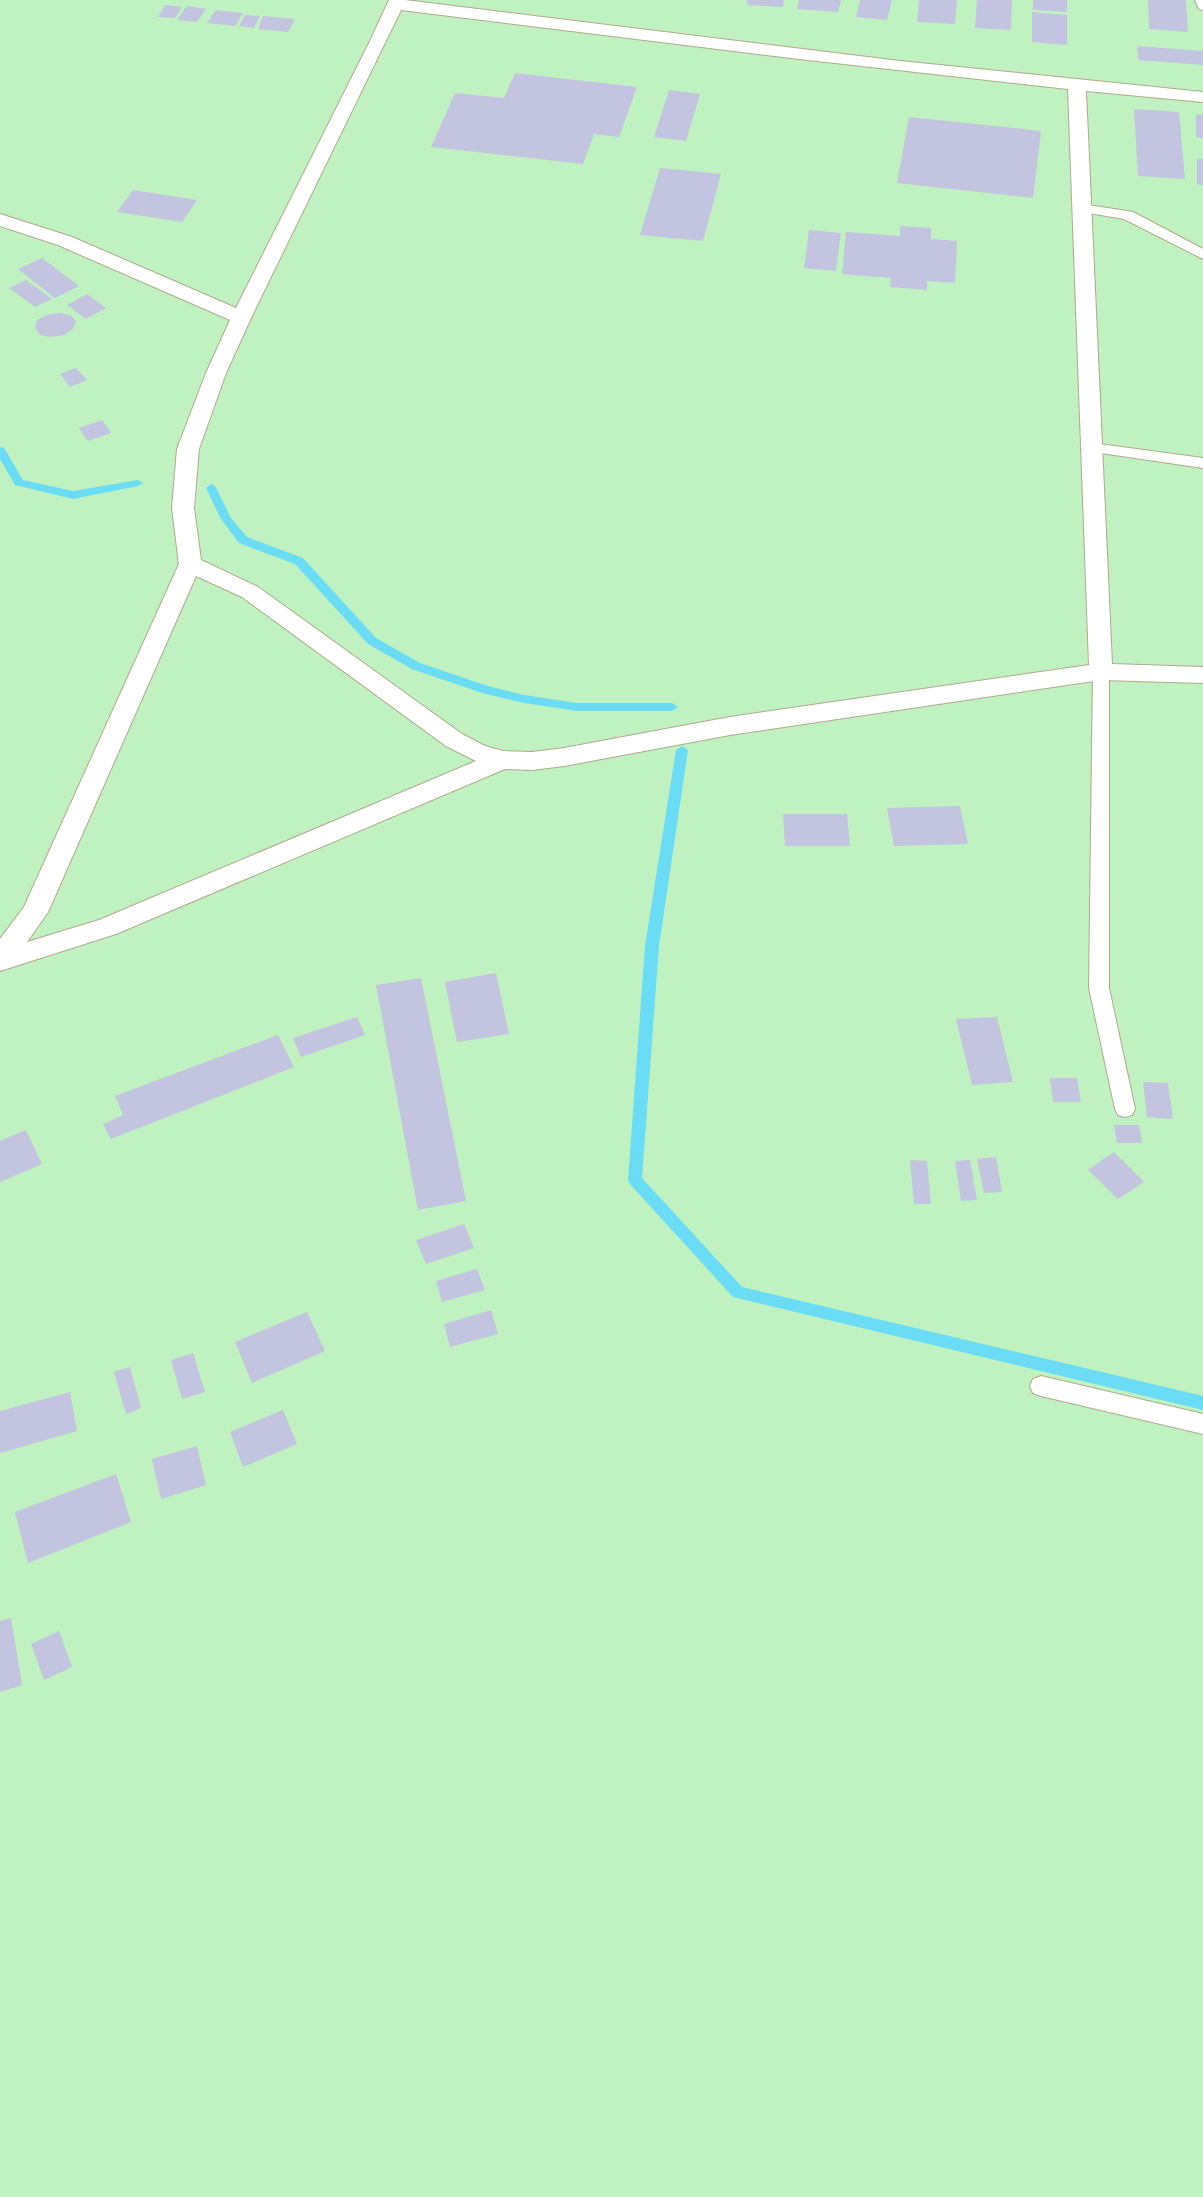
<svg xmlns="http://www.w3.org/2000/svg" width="1203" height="2197" font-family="'Archivo Narrow',sans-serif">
<rect width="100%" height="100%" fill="#fefbef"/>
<path fill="#c0f1c0" d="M 0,0 L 1203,0 L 1203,2197 L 0,2197 Z"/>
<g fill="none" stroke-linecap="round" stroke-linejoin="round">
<path fill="#6adcf5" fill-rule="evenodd" d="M 0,447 L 4,448 L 23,480 L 73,491 L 138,480 L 143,483 L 138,486 L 73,499 L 19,486 L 15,485 L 0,459 Z
M 211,484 L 215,486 L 231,518 L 247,537 L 303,558 L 376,638 L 420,663 L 488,686 L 524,695 L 577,703 L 672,703 L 678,707 L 672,711 L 577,711 L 524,703 L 482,693 L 412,669 L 368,644 L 295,564 L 239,543 L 221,519 L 206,488 Z
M 682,746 L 688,750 L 659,946 L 642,1178 L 742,1287 L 1203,1396 L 1203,1410 L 733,1297 L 630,1184 L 628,1180 L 645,946 L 676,750 Z"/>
</g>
<path fill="#c3c4df" d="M 747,0 L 784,0 L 783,7 L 747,5 Z
M 799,0 L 841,0 L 838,12 L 797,9 Z
M 860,0 L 892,0 L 887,20 L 856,17 Z
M 919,0 L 957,0 L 955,24 L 917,22 Z
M 977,0 L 1012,0 L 1011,30 L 975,28 Z
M 1033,0 L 1067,0 L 1067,12 L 1033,10 Z
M 1148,0 L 1186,0 L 1188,32 L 1149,29 Z
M 165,5 L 182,7 L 175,18 L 158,17 Z
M 187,6 L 206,9 L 197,22 L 177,20 Z
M 216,10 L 243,13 L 235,26 L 207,23 Z
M 1032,12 L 1067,15 L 1067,45 L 1032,42 Z
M 245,15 L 260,16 L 254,28 L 239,26 Z
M 263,16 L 295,19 L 288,32 L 258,29 Z
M 1137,46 L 1203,51 L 1203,65 L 1138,60 Z
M 515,73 L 637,87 L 619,137 L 594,134 L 583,164 L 431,147 L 455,93 L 504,98 Z
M 669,90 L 700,94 L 686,141 L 654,137 Z
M 1134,109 L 1179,112 L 1185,179 L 1138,176 Z
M 1196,114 L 1203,115 L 1203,138 L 1196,137 Z
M 909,117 L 1041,131 L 1033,198 L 897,183 Z
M 1197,159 L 1203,159 L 1203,185 L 1197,184 Z
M 660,168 L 721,174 L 703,241 L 640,235 Z
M 133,190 L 197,200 L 182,222 L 117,212 Z
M 900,226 L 931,228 L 931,239 L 957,241 L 955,283 L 927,281 L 927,290 L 890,287 L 891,278 L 842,274 L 846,232 L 900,236 Z
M 809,230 L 841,233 L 836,271 L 804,268 Z
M 42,258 L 79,286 L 55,298 L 18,269 Z
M 26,280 L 52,299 L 35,307 L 9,288 Z
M 87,294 L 106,308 L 86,319 L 67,305 Z
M 60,313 L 71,315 L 76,321 L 73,329 L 64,335 L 51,337 L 40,335 L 35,328 L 37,320 L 47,315 Z
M 76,368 L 87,380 L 70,387 L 60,374 Z
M 102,420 L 111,433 L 88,441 L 79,428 Z
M 960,806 L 968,844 L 894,846 L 887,808 Z
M 783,814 L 847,814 L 850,846 L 785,846 Z
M 496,973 L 509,1034 L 457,1042 L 445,982 Z
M 421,978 L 466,1201 L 418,1210 L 376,985 Z
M 357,1017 L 365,1035 L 301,1057 L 293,1038 Z
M 997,1017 L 1013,1082 L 972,1085 L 956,1019 Z
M 278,1035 L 294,1067 L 111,1139 L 103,1124 L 123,1115 L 115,1096 Z
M 1050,1078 L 1077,1078 L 1081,1102 L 1053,1102 Z
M 1143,1082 L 1168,1083 L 1173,1119 L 1147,1117 Z
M 1114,1125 L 1139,1125 L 1142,1143 L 1117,1143 Z
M 26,1130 L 42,1164 L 0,1182 L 0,1141 Z
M 1114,1152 L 1144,1182 L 1118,1199 L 1088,1170 Z
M 996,1157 L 1002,1192 L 984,1193 L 977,1159 Z
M 910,1160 L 927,1161 L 931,1204 L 914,1204 Z
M 970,1160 L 977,1200 L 961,1201 L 955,1161 Z
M 464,1224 L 474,1248 L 426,1264 L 416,1240 Z
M 477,1269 L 485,1290 L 442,1302 L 436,1281 Z
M 491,1310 L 498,1334 L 450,1347 L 444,1324 Z
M 307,1312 L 325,1351 L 252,1383 L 235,1342 Z
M 193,1353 L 205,1392 L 182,1399 L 171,1360 Z
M 130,1367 L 141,1408 L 126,1414 L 114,1372 Z
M 70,1392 L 77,1431 L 0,1453 L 0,1411 Z
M 283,1410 L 297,1444 L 243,1467 L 230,1432 Z
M 197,1446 L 206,1485 L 161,1499 L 152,1459 Z
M 116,1474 L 131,1522 L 28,1563 L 15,1512 Z
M 11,1618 L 22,1685 L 0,1692 L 0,1621 Z
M 59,1631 L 72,1667 L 44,1680 L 31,1644 Z"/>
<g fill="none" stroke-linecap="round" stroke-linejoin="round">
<defs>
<path id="lane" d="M 1195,0 L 1203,0 L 1203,10 L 1199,9 Z
M 1082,204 L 1133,212 L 1203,249 L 1203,259 L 1124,219 L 1077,211 L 1075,208 L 1077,205 Z
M 1092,443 L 1203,458 L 1203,468 L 1087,451 L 1084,448 L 1087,445 Z
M 1101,666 L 1107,668 L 1109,672 L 1109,988 L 1135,1109 L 1132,1115 L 1125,1117 L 1118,1115 L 1115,1109 L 1089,988 L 1093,672 L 1095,668 Z
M 1041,1376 L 1203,1414 L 1203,1434 L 1041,1396 L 1033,1393 L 1030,1386 L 1033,1379 Z"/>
<path id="street" d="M 389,0 L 405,0 L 900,61 L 1203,92 L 1203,102 L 1086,91 L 1112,664 L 1203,667 L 1203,683 L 1101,680 L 730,735 L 564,766 L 532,770 L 505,769 L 116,934 L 0,971 L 0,939 L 24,907 L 179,564 L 172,508 L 177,449 L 206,373 L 230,320 L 58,245 L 0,226 L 0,214 L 72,237 L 236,308 L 369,43 ZM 401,10 L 799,59 L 1068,89 L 1089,665 L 730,717 L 564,748 L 532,752 L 503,751 L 485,746 L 462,734 L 258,587 L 201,560 L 194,508 L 199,449 L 226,373 L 251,318 ZM 196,576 L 242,597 L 446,746 L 476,761 L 99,920 L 27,942 L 48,912 Z"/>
</defs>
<use href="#lane" stroke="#b1a88d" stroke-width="2"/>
<use href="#street" stroke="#b1a88d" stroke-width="2"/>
<use href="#lane" fill="#fff" fill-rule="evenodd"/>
<use href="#street" fill="#fff" fill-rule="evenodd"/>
</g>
</svg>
